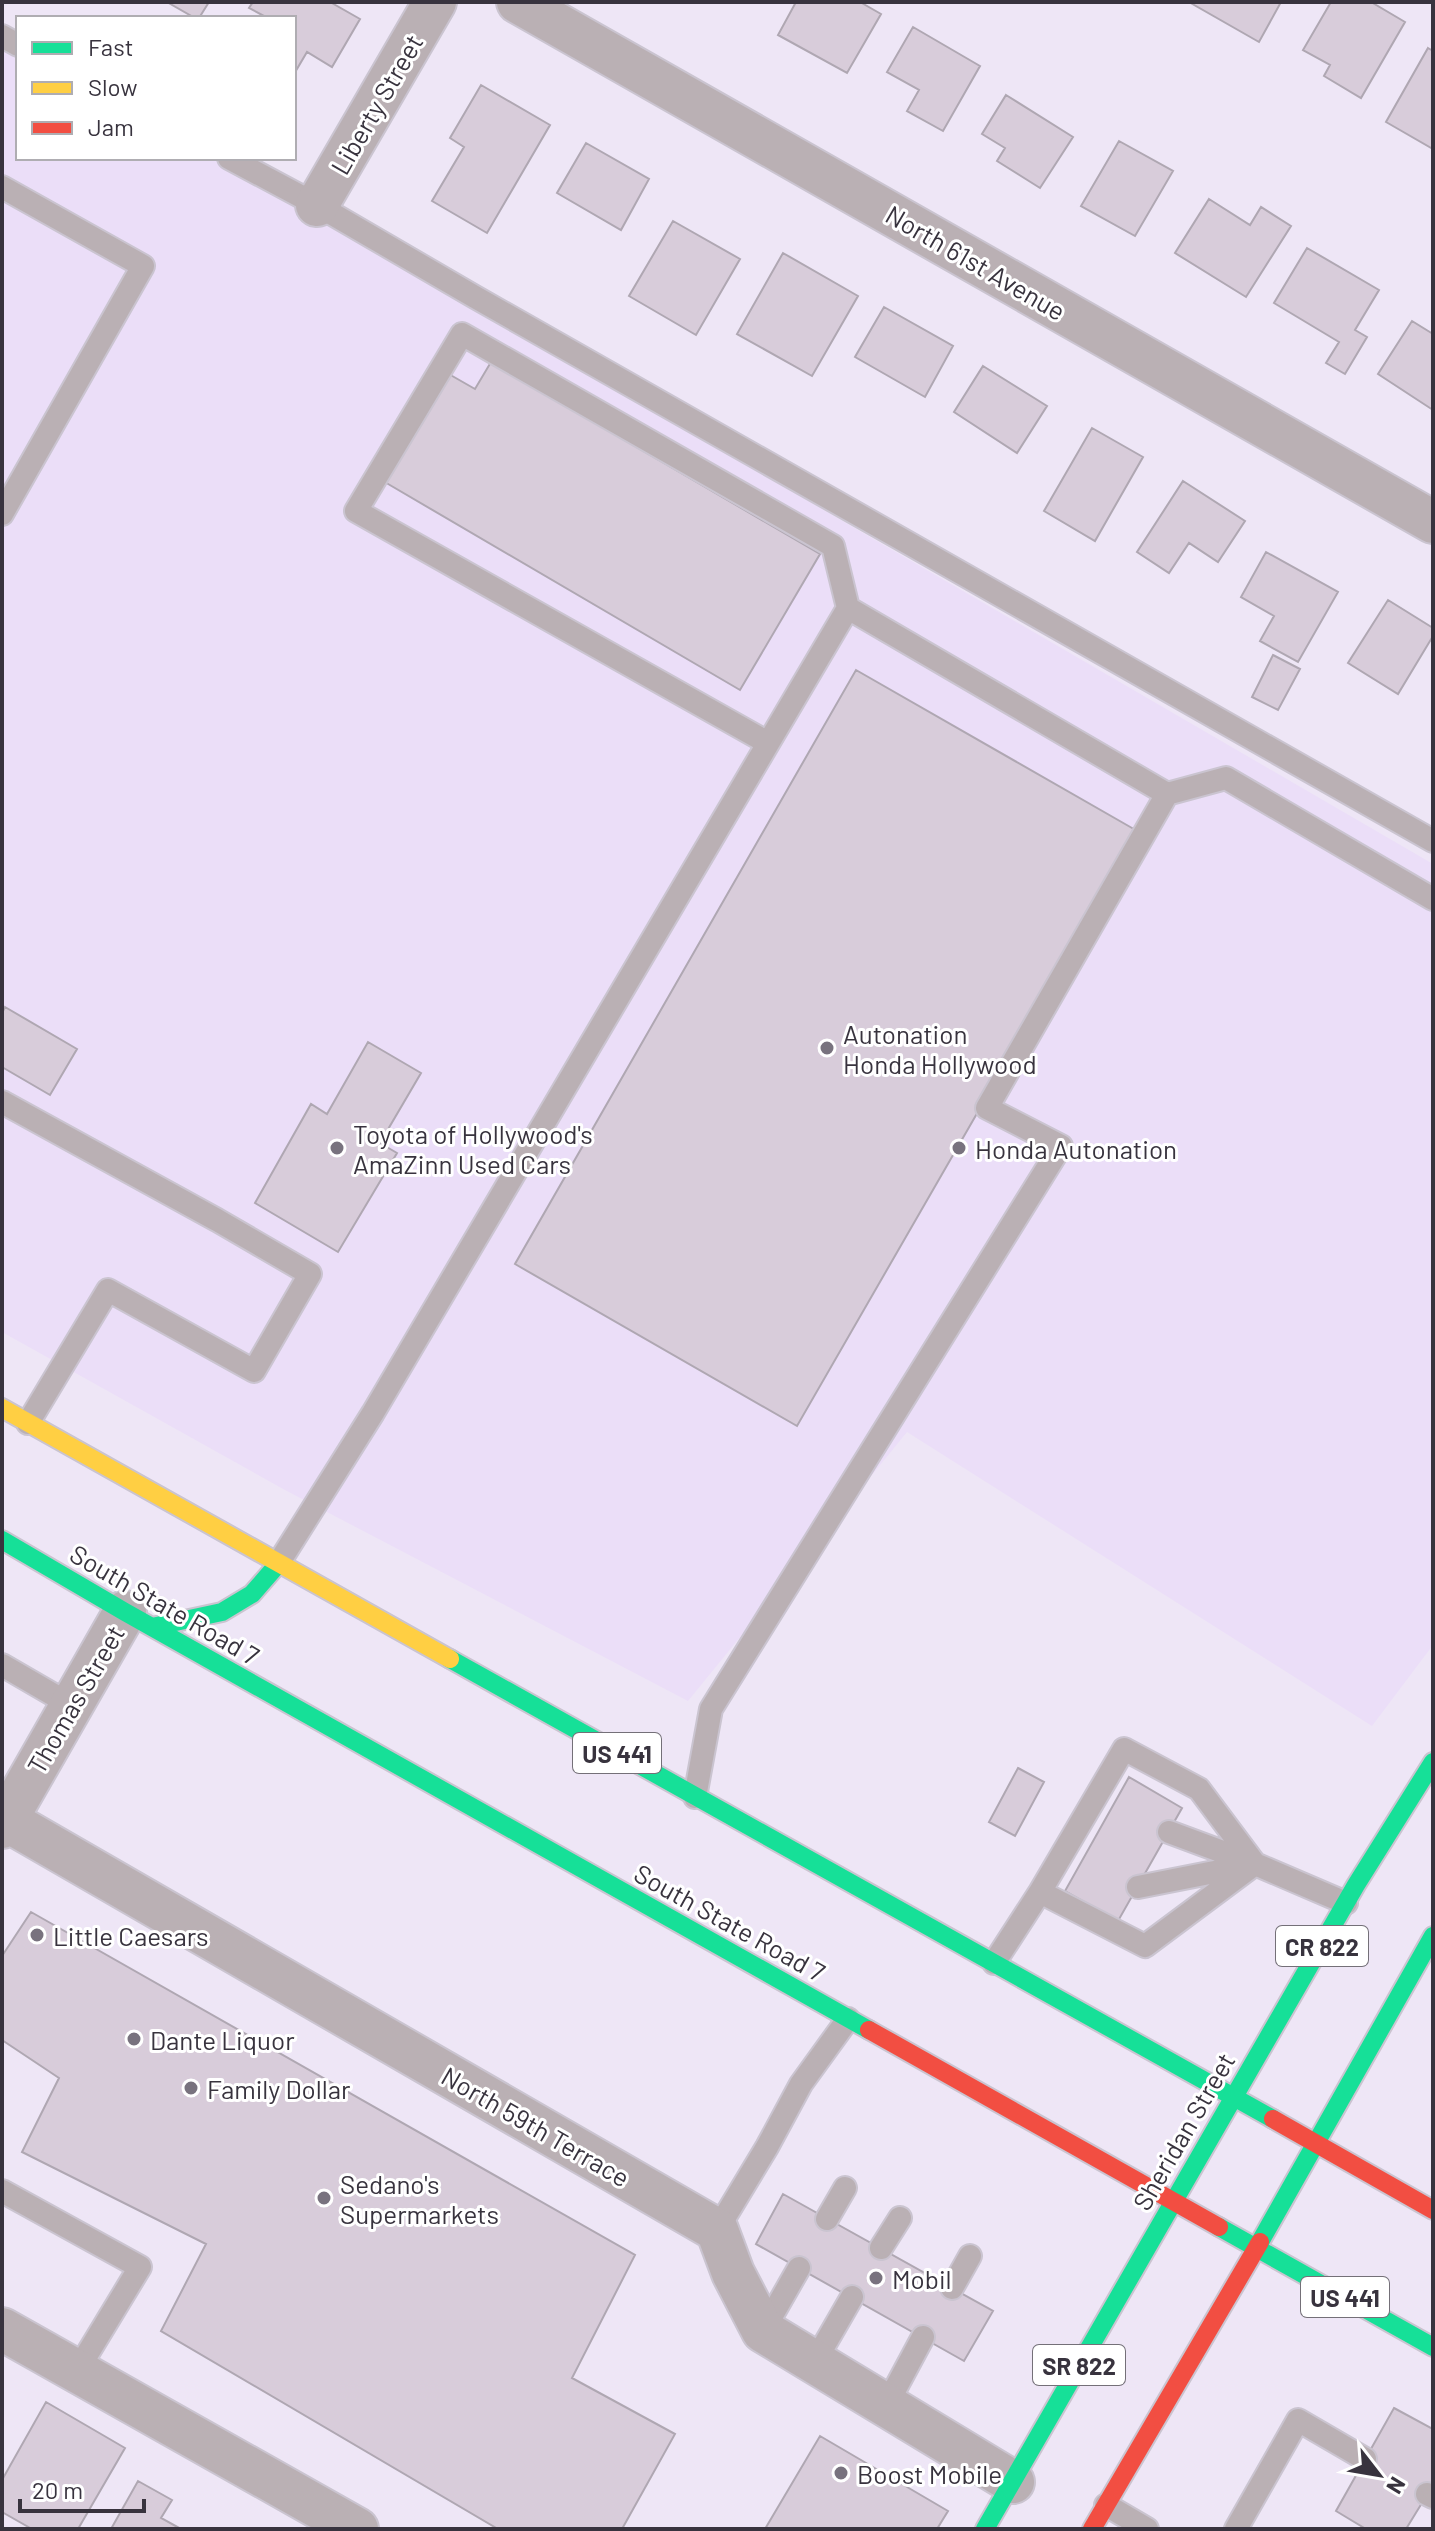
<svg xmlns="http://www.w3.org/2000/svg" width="1435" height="2531" font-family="Barlow,sans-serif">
<rect width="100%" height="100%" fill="#eee6f6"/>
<path fill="#ebdef8" d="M 2,25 L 18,35 L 18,158 L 227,158 L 846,523 L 1433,864 L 1433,1645 L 1372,1726 L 907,1432 L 688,1701 L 285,1490 L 2,1332 Z"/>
<path fill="#d8ccda" stroke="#afa7b2" stroke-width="2" d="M 167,2 L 209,2 L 199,18 L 195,18 Z
M 253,2 L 330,2 L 360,19 L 332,67 L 307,52 L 294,74 L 294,18 L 263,18 L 264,16 L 249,8 Z
M 796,2 L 860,2 L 881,14 L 847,73 L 778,35 Z
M 1189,2 L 1281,2 L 1259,42 Z
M 1331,2 L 1371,2 L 1405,22 L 1361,98 L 1324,76 L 1330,65 L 1303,50 Z
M 913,27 L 980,66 L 943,131 L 907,111 L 919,90 L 887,72 Z
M 1428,48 L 1433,51 L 1433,149 L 1386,122 Z
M 481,85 L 550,125 L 487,233 L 432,201 L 464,147 L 450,138 Z
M 1006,95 L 1073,137 L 1040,188 L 997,161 L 1005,148 L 982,134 Z
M 1119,141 L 1173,171 L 1135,236 L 1081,206 Z
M 586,143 L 649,179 L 621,230 L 557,193 Z
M 1209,199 L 1250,225 L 1261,207 L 1291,226 L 1246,297 L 1175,253 Z
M 673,221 L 740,259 L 696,335 L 629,296 Z
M 1307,248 L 1379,290 L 1355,330 L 1367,337 L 1345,374 L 1326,363 L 1339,342 L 1274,303 Z
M 783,253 L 858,296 L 812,376 L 737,334 Z
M 884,307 L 953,346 L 925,397 L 855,357 Z
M 1412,321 L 1433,334 L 1433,410 L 1378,374 Z
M 491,362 L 820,554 L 740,690 L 383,481 L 447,373 L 475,389 Z
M 983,366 L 1047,406 L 1017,453 L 954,412 Z
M 1092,428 L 1143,457 L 1095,541 L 1044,511 Z
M 1183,481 L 1245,521 L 1218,562 L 1189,543 L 1169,573 L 1137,552 Z
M 1266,552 L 1338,592 L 1298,662 L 1260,641 L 1274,616 L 1241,597 Z
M 1388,600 L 1433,628 L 1433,636 L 1398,694 L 1348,663 Z
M 1273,655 L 1300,669 L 1278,710 L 1252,697 Z
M 856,670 L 1139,832 L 797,1426 L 515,1264 Z
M 5,1007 L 77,1049 L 50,1095 L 2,1067 L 2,1013 Z
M 368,1042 L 421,1073 L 380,1143 L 397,1153 L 338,1252 L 255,1203 L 311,1104 L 327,1114 Z
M 1018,1768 L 1044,1782 L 1015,1836 L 989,1822 Z
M 1129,1777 L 1182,1808 L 1118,1921 L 1065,1891 Z
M 31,1912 L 635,2255 L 572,2378 L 675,2434 L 622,2529 L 498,2529 L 161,2331 L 206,2244 L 22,2152 L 59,2078 L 2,2040 L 2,1956 Z
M 783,2194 L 993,2311 L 964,2361 L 756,2244 Z
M 46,2402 L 125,2448 L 78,2529 L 32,2529 L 2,2512 L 2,2480 Z
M 1394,2408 L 1433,2429 L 1433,2485 L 1406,2529 L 1366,2529 L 1336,2511 Z
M 820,2436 L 948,2511 L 937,2529 L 765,2529 Z
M 138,2481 L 172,2500 L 161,2518 L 181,2529 L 111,2529 Z"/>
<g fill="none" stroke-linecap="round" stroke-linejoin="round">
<defs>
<path id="lane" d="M 2,36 L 18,45
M 229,158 L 317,205 L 475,297 L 1433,841
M 2,187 L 143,266 L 2,514
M 768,743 L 356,511 L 462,334 L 833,546 L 848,608
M 2,1102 L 217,1220 L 310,1274 L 254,1371 L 108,1290 L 28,1423
M 278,1564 L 373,1413 L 848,608 L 1167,794 L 1226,778 L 1433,899
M 2,1665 L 71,1705
M 695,1797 L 711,1709 L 1061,1146 L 987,1108 L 1167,794
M 1138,1887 L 1255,1864 L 1169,1832
M 1040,1892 L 1124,1749 L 1199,1789 L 1255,1864
M 994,1963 L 1040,1892 L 1145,1946 L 1255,1864 L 1346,1903
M 2,2191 L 140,2267 L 77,2371
M 827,2219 L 845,2188
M 717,2230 L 767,2147 L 801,2084 L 848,2019
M 881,2248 L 900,2218
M 952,2288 L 970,2256
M 763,2331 L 799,2268
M 814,2363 L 852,2297
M 886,2406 L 923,2337
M 1427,2494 L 1433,2497
M 1106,2505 L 1147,2529
M 1236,2529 L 1298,2420 L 1365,2459"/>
<path id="street" d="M 518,2 L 1433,522
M 317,205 L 435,2
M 6,1820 L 717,2230 L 733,2273 L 763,2331 L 1013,2482
M 2,1827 L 125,1612
M 2,2329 L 357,2529"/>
<path id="fast" d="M 2,1540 L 125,1612 L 869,2030
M 152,1627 L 222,1612 L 252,1594 L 278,1564
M 450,1659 L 1273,2119
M 1219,2227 L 1433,2347
M 1260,2242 L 1433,1936
M 985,2529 L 1356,1885 L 1433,1762"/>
<path id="slow" d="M 2,1408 L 450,1659"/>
<path id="jam" d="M 869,2030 L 1219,2227
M 1273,2119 L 1433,2210
M 1092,2529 L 1260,2242"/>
</defs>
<use href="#lane" stroke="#cac4d0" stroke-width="26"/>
<use href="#street" stroke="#cac4d0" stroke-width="46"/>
<use href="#fast" stroke="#cac4d0" stroke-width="22"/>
<use href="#slow" stroke="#cac4d0" stroke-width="22"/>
<use href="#jam" stroke="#cac4d0" stroke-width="22"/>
<use href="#lane" stroke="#bab0b4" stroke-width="22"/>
<use href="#street" stroke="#bab0b4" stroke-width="42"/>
<use href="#fast" stroke="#16e098" stroke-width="18"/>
<use href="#slow" stroke="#ffcf43" stroke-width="18"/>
<use href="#jam" stroke="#f24e42" stroke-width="18"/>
</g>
<g fill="#78727e" stroke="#fff" stroke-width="3">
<circle cx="827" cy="1048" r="8"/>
<circle cx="337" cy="1148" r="8"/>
<circle cx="959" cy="1148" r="8"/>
<circle cx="37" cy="1935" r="8"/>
<circle cx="134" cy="2039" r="8"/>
<circle cx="191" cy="2088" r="8"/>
<circle cx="324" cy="2198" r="8"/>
<circle cx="876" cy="2278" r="8"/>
<circle cx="841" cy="2473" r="8"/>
</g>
<g text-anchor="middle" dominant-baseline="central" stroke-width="6" stroke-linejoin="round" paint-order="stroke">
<g fill="#fff" stroke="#747078" stroke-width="2">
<rect x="573" y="1733" width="88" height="40" rx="6"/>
<rect x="1276" y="1926" width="92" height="40" rx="6"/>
<rect x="1301" y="2277" width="88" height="40" rx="6"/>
<rect x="1033" y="2345" width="92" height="40" rx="6"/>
</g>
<g font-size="24" font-weight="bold" fill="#38333e">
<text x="617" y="1753">US 441</text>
<text x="1322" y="1946">CR 822</text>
<text x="1345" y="2297">US 441</text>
<text x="1079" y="2365">SR 822</text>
</g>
<g font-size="26" fill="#38333e" stroke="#fff">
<text transform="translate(376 104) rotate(-60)">Liberty Street</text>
<text transform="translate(976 262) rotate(30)">North 61st Avenue</text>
<text transform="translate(165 1604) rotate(30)">South State Road 7</text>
<text transform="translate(75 1699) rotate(-60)">Thomas Street</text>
<text transform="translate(730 1922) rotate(29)">South State Road 7</text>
<text transform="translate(536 2126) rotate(30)">North 59th Terrace</text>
<text transform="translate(1183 2131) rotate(-60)">Sheridan Street</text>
</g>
<g font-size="26" fill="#38333e" stroke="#fff" text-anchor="start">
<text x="843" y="1033">Autonation<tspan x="843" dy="30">Honda Hollywood</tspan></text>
<text x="353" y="1133">Toyota of Hollywood's<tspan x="353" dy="30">AmaZinn Used Cars</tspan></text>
<text x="975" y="1148">Honda Autonation</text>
<text x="53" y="1935">Little Caesars</text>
<text x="150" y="2039">Dante Liquor</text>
<text x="207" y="2088">Family Dollar</text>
<text x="340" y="2183">Sedano's<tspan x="340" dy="30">Supermarkets</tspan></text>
<text x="892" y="2278">Mobil</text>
<text x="857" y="2473">Boost Mobile</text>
</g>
</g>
<rect width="1435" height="2531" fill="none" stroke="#38333e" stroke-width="8"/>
<rect x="16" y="16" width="280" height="144" fill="#ffffff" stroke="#afadb2" stroke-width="2"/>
<rect x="32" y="42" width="40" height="12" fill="#16e098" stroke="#afadb2" stroke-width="2"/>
<text x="88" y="56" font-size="24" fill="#38333e">Fast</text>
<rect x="32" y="82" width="40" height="12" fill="#ffcf43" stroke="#afadb2" stroke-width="2"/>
<text x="88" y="96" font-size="24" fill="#38333e">Slow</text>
<rect x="32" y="122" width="40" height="12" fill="#f24e42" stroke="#afadb2" stroke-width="2"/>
<text x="88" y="136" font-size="24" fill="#38333e">Jam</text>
<g transform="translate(1379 2475) rotate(121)" stroke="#ffffff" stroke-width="6" paint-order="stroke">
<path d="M0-6L14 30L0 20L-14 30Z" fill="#38333e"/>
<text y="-12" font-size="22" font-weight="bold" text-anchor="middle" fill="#38333e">N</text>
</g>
<path d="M20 2499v12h124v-12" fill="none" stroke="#38333e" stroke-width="4"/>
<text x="32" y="2499" font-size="24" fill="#38333e" stroke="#ffffff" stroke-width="6" paint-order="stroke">20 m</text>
</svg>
